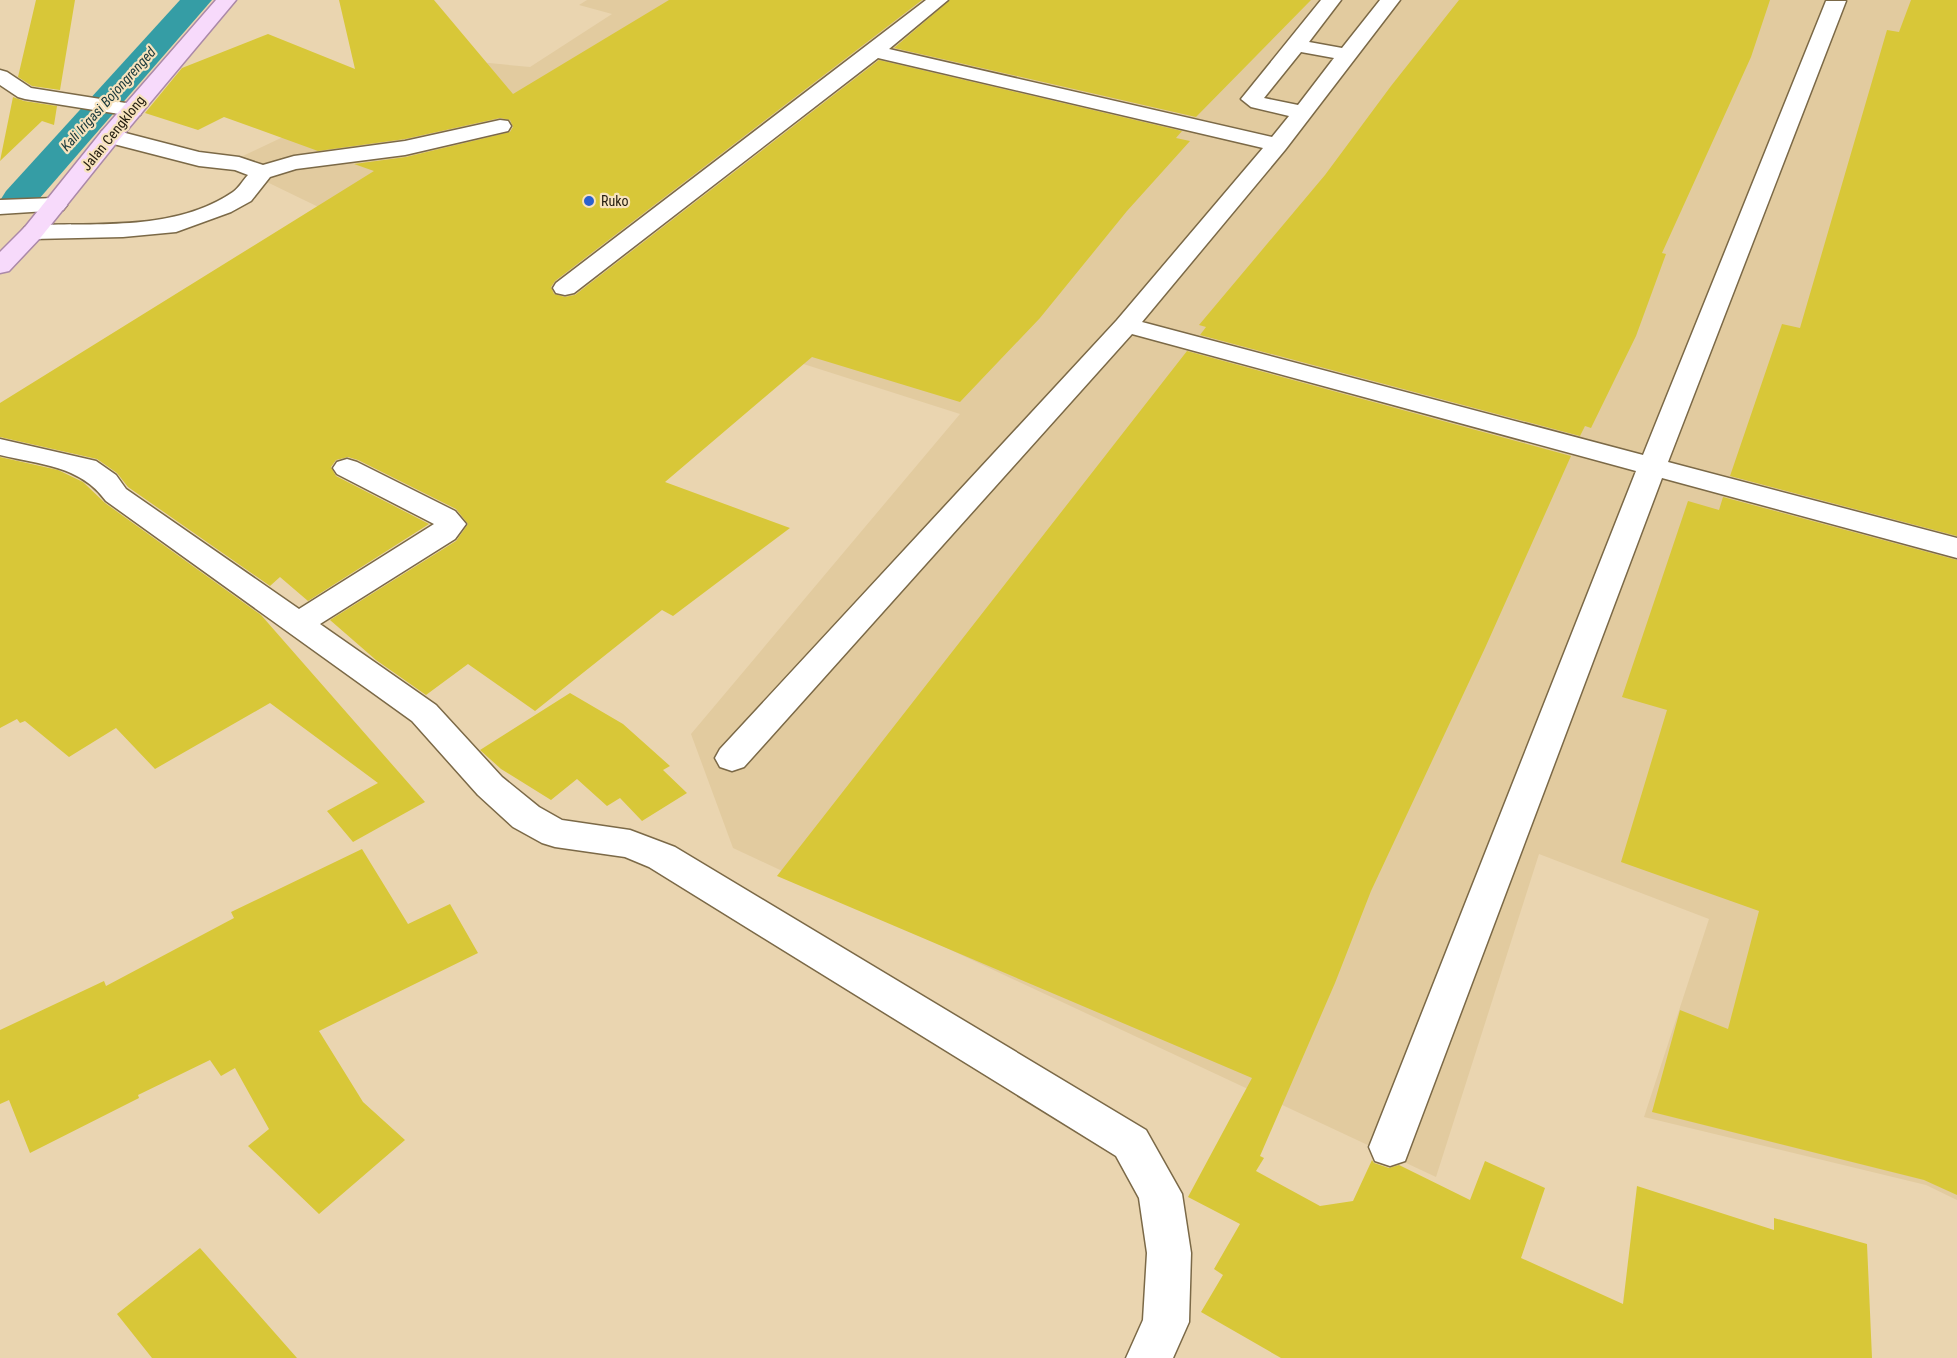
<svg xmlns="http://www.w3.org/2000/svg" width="1957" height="1358" font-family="'Roboto Condensed',sans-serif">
<rect width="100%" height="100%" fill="#ead5b0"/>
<path fill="#e2cb9f" d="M 587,0 L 1957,0 L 1957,1200 L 1926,1185 L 1644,1117 L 1709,919 L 1539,854 L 1436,1177 L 733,848 L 691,734 L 960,414 L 600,299 L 527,295 L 403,248 L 228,163 L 447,59 L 530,67 L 612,14 L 579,5 Z"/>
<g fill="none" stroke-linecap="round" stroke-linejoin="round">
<path fill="#359da5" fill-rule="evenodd" d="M 180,0 L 212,0 L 32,207 L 19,210 L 6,207 L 1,199 L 6,191 Z"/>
</g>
<path fill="#d8c738" d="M 36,0 L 75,0 L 60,90 L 32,86 L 18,77 Z
M 339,0 L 434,0 L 513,94 L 669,0 L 922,0 L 555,281 L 551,287 L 554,294 L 565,297 L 575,295 L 879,60 L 1182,131 L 1176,138 L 1190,141 L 1127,211 L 1040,318 L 960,402 L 812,357 L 665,482 L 790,528 L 673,616 L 662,610 L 535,711 L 468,664 L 426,695 L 376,660 L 330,620 L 456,541 L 468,524 L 456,509 L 358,460 L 348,457 L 336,460 L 331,467 L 336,476 L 429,524 L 308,601 L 280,577 L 270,586 L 128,487 L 117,473 L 97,459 L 0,437 L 0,403 L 374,171 L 354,164 L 406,157 L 510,132 L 513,127 L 510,120 L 500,118 L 405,139 L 318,151 L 224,117 L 198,130 L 145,113 L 182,68 L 268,34 L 355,69 Z
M 950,0 L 1311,0 L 1196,117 L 894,48 Z
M 1459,0 L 1770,0 L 1751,57 L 1662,253 L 1666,254 L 1636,336 L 1591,428 L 1585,426 L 1580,436 L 1200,335 L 1206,327 L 1199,325 L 1325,175 L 1391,86 Z
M 1911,0 L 1957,0 L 1957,536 L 1730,476 L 1782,324 L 1800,328 L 1887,30 L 1899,32 Z
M 13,97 L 24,101 L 57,106 L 54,125 L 42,121 L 0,161 Z
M 1187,351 L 1571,456 L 1485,648 L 1371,891 L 1335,983 L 1260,1156 L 1264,1158 L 1256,1171 L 1320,1206 L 1353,1201 L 1372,1160 L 1374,1163 L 1389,1168 L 1399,1165 L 1470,1200 L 1485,1161 L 1545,1188 L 1521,1258 L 1623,1304 L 1637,1186 L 1774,1230 L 1774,1218 L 1867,1244 L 1872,1358 L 1281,1358 L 1201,1312 L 1223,1275 L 1214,1269 L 1240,1224 L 1188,1197 L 1252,1078 L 777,876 Z
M 0,457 L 58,470 L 83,482 L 105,503 L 261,615 L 425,802 L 353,842 L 327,811 L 378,783 L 270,703 L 155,769 L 116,728 L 69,757 L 25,721 L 20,723 L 17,719 L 0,728 Z
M 1723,497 L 1957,560 L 1957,1195 L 1924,1180 L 1652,1112 L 1680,1010 L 1728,1029 L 1759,911 L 1621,862 L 1667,710 L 1622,697 L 1688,501 L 1719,510 Z
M 570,693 L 623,724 L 670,766 L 663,770 L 687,793 L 642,821 L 620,798 L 607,806 L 577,779 L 551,800 L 501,769 L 480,750 Z
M 362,849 L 408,924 L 450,904 L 478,953 L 319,1031 L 363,1102 L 405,1140 L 319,1214 L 248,1146 L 269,1129 L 235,1068 L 221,1076 L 210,1060 L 138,1095 L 139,1098 L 30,1153 L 9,1100 L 0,1104 L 0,1030 L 104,981 L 106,986 L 234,918 L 231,912 Z
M 200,1248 L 297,1358 L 152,1358 L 117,1314 Z"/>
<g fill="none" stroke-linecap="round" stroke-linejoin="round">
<defs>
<path id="minor" d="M 926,0 L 948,0 L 889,49 L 1272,137 L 1289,116 L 1251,107 L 1241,99 L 1321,0 L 1341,0 L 1309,42 L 1342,48 L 1380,0 L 1400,0 L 1285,150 L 1142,322 L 1643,455 L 1826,1 L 1846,1 L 1668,462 L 1957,538 L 1957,558 L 1662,478 L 1405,1161 L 1390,1166 L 1375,1161 L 1369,1147 L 1636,471 L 1132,334 L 744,767 L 732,771 L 720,767 L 715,758 L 720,749 L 1117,320 L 1263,148 L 878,58 L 574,293 L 565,295 L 556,293 L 553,288 L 556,283 ZM 1301,52 L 1334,58 L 1298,105 L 1264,98 Z
M 0,70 L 7,72 L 31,88 L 132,104 L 140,105 L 143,110 L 140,115 L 132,116 L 25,99 L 18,97 L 0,85 Z
M 500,120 L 508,121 L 511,126 L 508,131 L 405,155 L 296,169 L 270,177 L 251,201 L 231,212 L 176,232 L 123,237 L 33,239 L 25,237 L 21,232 L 25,227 L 33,225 C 99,223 176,231 233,192 C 239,188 243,180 248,175 L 235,170 L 199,166 L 102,141 L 99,136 L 102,131 L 110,129 L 199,152 L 239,157 L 263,165 L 294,156 L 405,141 Z
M 55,198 L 63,200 L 67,205 L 63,210 L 0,214 L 0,200 Z
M 0,439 L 96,461 L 116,475 L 126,489 L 299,609 L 434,524 L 337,474 L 333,468 L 337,462 L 347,459 L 357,462 L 455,511 L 466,524 L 455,539 L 320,624 L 436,705 L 502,777 L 539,807 L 562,820 L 630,830 L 675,847 L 1146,1130 L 1182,1194 L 1191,1253 L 1189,1322 L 1173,1358 L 1126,1358 L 1143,1320 L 1147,1253 L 1139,1198 L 1116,1156 L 649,867 L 625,857 L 555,847 L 542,843 L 513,827 L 478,795 L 412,721 L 106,501 C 80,465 40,465 0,455 Z"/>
<path id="major" d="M 216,0 L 236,0 L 118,141 L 41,237 L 9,271 L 0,273 L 0,252 L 25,227 L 102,131 Z"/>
</defs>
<use href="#minor" stroke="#7b6947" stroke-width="3"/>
<use href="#major" stroke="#ab89a8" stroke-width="3"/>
<use href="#minor" fill="#fff" fill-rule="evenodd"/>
<use href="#major" fill="#f7dafb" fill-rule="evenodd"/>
</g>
<circle fill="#2b61cf" stroke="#f7e3bd" stroke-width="2" cx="589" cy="201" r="6"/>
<g text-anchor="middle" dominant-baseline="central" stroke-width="4.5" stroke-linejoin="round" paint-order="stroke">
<g font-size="14" font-style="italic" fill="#18373a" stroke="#f7e3bd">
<text transform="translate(108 99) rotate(-48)">Kali Irigasi Bojongrenged</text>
</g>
<g font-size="14" fill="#272012" stroke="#f7e3bd">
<text transform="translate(113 133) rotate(-51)">Jalan Cengklong</text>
</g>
<g font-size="14" fill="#272012" stroke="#f7e3bd" text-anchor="start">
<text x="601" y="201">Ruko</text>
</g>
</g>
</svg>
